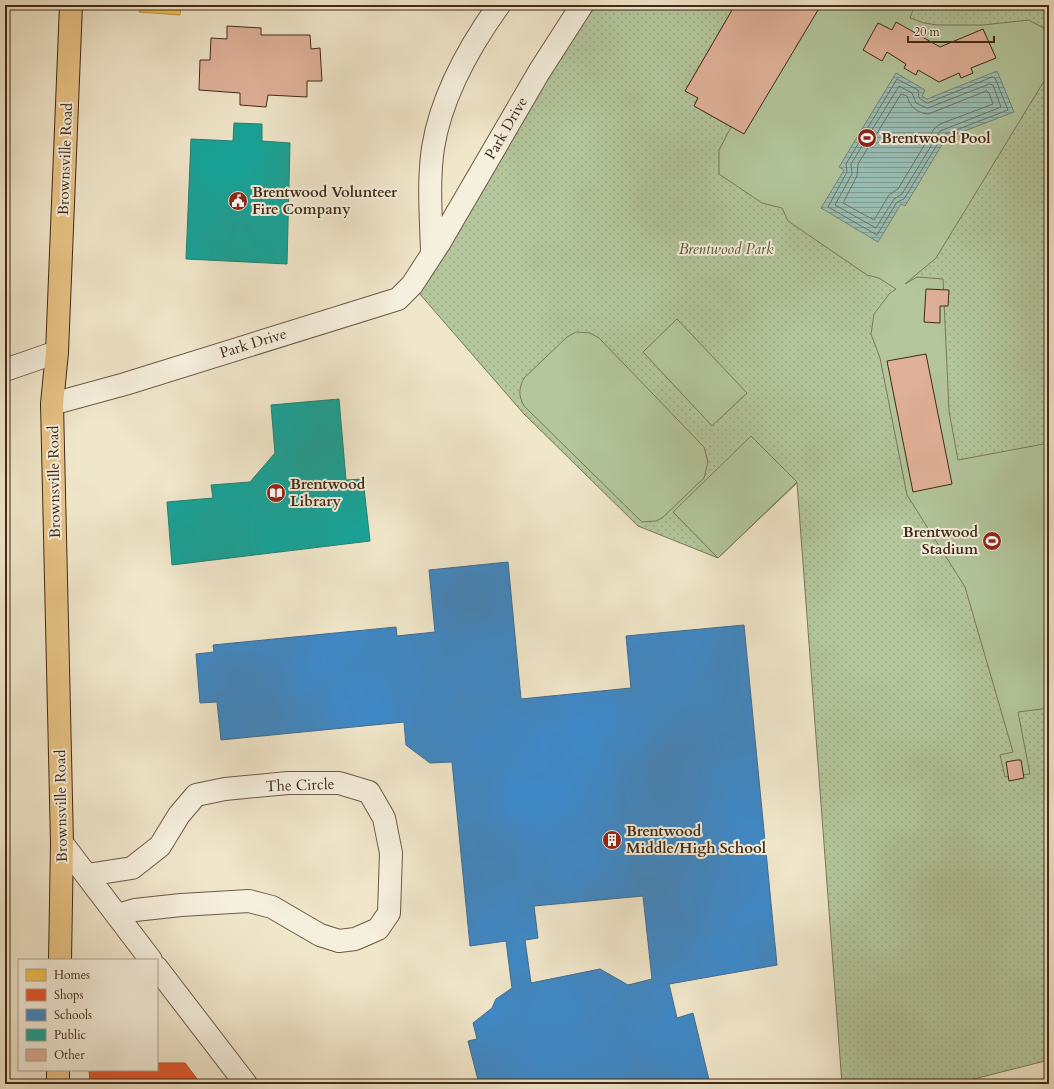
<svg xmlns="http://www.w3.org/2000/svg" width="1054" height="1089" font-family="Cardo,serif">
<defs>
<pattern id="park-dots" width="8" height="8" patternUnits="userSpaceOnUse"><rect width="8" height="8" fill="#b3c69c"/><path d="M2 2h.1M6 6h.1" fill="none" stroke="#9baa86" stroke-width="1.8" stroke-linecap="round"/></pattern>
<pattern id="water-rules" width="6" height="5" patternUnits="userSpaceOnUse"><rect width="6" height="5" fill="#9ac0b6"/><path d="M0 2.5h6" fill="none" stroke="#7f9c93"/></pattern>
</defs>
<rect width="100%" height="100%" fill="#f0e6ca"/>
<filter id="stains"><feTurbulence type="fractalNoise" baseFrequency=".005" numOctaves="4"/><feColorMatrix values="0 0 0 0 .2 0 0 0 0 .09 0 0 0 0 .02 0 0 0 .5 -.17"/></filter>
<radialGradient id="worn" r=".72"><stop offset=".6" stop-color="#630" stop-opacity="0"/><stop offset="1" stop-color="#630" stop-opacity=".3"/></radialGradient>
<path fill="url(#park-dots)" stroke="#7a785a" d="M 592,5 L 1049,5 L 1049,1060 L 954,1084 L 842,1084 L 797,483 L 718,558 L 638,526 L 524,414 L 412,285 Z"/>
<path fill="#b3c69c" stroke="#7a785a" d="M 735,5 L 912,5 L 914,7 L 910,18 L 924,23 L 937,25 L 983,25 L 1029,20 L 1049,31 L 1049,73 L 936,258 L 905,284 L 917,277 L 943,279 L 949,411 L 958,460 L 1049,443 L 1049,708 L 1018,712 L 1030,774 L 1005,777 L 1000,755 L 1013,752 L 965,587 L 907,495 L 880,358 L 871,334 L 874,314 L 890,293 L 896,289 L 879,278 L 867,275 L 788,221 L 782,208 L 762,203 L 719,174 L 719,150 L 731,127 L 694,106 L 698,97 L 685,91 Z
M 677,319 L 747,393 L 712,426 L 643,352 Z
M 576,332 L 590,333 L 599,338 L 704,447 L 708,462 L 704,478 L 662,518 L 656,521 L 642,522 L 524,406 C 518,395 519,388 524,378 L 567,337 Z
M 751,436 L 797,482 L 718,558 L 673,512 Z"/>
<path fill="url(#water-rules)" stroke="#768476" d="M 997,71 L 1014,112 L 946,138 L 905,206 L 901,204 L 878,242 L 821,208 L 844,170 L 839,167 L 896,73 L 925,90 L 922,96 L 927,99 Z"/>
<path fill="#f2c14e" stroke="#bd943e" d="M 140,5 L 181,5 L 180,15 L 139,12 Z"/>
<path fill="#e4572e" stroke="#b34a27" d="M 5,659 L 9,671 L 5,672 Z
M 5,851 L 7,852 L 5,930 Z
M 5,930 L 6,930 L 6,982 L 5,982 Z
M 5,982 L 6,982 L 6,1008 L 5,1008 Z
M 5,1008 L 6,1008 L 5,1062 Z
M 157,1063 L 185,1063 L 201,1084 L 90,1084 L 89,1070 L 157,1070 Z"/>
<path fill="#3f88c5" stroke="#406c91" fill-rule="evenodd" d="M 508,562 L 521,699 L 631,688 L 626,636 L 744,625 L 777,965 L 669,984 L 677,1018 L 693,1013 L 710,1084 L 479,1084 L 468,1041 L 477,1039 L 473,1023 L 492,1008 L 496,999 L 512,988 L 506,941 L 470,946 L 452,762 L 430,763 L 406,745 L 404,722 L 221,740 L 217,702 L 200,703 L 196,654 L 214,652 L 213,645 L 396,627 L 397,636 L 435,632 L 429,570 ZM 643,896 L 652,979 L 628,985 L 600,969 L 531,983 L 525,940 L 538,938 L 534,906 Z"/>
<path fill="#17a398" stroke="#247f71" d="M 234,123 L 262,124 L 262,141 L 290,143 L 287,264 L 186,259 L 191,139 L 233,141 Z
M 339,399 L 346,480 L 363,479 L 370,541 L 172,565 L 167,502 L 213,498 L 211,485 L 250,482 L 275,453 L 271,405 Z"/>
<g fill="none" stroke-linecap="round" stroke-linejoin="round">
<path stroke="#6e7566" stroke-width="1" d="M 993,77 L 995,78 L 1008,110 L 943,135 L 904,199 L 897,202 L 877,235 L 828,207 L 847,172 L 846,164 L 897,79 L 918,90 L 919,98 L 927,103 Z
M 990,84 L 993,85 L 1001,107 L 940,131 L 902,194 L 894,199 L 876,228 L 835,205 L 852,174 L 851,164 L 899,86 L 912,93 L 916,103 L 927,108 Z
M 987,91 L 989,93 L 993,104 L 940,124 L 934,129 L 898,189 L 889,195 L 874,220 L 843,203 L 857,176 L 858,164 L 901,94 L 907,96 C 910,107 917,113 928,114 Z"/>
</g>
<path fill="#e0b199" stroke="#412a17" d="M 735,5 L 821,5 L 744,134 L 694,106 L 698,98 L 685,91 Z
M 896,22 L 940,47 L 983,29 L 996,58 L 971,68 L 973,73 L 961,78 L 959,73 L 939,82 L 918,70 L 916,75 L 904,68 L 906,64 L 887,52 L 882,61 L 863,50 L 878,23 L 892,30 Z
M 227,26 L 261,28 L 261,35 L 310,35 L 311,49 L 320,48 L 322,81 L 307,81 L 307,97 L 268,95 L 266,107 L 240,105 L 240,93 L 199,90 L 200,60 L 210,60 L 211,38 L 227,39 Z
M 926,289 L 949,290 L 948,306 L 940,306 L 940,323 L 924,322 Z
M 926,354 L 952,484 L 913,492 L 887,361 Z
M 1017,760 L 1021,760 L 1024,778 L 1009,781 L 1006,762 Z"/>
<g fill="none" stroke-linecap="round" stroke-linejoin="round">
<defs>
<path id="minor" d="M 432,252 C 431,217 428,182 433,148 C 441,97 469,47 499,5
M 5,370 L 57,352
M 52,404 L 125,384 L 398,299 L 412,285 L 440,242 L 539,72 L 582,5
M 62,843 L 151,960
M 87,875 L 132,868 L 160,846 L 179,815 L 196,795 L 225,789 L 288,783 L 339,783 L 369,792 L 384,818 L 391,853 L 389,913 L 378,929 L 355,939 L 339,941 L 320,935 L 272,907 L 249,901 L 181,905 L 135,910 L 117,915
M 157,968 L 246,1084"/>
<path id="major" d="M 60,960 L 62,843 L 52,404 L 57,352 L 71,5
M 58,1084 L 58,1070"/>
</defs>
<use href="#minor" stroke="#6d5944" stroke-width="24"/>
<use href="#major" stroke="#412a17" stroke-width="24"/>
<use href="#minor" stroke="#f5efdd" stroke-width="22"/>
<use href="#major" stroke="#e8c385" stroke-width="22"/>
</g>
<defs>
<symbol id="stadium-disc" viewBox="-11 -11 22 22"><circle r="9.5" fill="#8f2418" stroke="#f5efdd"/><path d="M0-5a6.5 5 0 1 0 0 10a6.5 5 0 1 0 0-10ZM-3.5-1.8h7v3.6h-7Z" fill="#fff"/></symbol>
<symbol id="civic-disc" viewBox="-11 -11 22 22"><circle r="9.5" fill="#8f2418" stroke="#f5efdd"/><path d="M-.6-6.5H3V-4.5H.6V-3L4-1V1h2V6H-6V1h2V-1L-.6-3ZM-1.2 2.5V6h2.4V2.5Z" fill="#fff"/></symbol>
<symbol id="library-disc" viewBox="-11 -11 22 22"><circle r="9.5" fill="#8f2418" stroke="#f5efdd"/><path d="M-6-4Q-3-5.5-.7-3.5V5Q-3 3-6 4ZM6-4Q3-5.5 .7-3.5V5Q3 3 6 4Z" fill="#fff"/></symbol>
<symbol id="building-disc" viewBox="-11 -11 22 22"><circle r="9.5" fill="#8f2418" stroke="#f5efdd"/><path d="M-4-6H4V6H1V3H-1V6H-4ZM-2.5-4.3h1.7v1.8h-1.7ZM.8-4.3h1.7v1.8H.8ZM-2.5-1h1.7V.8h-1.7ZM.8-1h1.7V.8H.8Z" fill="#fff"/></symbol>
</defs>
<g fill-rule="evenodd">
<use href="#stadium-disc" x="856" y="127" width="22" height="22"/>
<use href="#civic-disc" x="227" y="190" width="22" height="22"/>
<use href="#library-disc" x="265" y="482" width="22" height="22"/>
<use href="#stadium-disc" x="981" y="530" width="22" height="22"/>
<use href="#building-disc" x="601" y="829" width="22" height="22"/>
</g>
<g text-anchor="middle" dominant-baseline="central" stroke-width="4" stroke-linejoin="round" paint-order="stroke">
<g font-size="15" fill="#412a17" stroke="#f5efdd">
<text transform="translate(506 128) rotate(-60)">Park Drive</text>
<text transform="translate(65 159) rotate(-88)">Brownsville Road</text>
<text transform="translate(253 343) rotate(-17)">Park Drive</text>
<text transform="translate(54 482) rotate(-91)">Brownsville Road</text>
<text transform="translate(300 785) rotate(-2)">The Circle</text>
<text transform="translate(61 806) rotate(-91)">Brownsville Road</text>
</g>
<g font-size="15" font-weight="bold" fill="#412a17" stroke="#f5efdd" text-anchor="start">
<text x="881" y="138">Brentwood Pool</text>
<text x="252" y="192">Brentwood Volunteer<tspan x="252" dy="17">Fire Company</tspan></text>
<text x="290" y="484">Brentwood<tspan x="290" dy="17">Library</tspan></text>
<text x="978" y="532" text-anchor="end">Brentwood<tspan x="978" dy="17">Stadium</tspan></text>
<text x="626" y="831">Brentwood<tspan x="626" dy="17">Middle/High School</tspan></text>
</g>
<g font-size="15" font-style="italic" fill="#5e5138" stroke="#f5efdd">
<text x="726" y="249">Brentwood Park</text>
</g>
</g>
<rect width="1054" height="1089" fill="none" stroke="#f0e6ca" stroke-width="20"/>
<rect x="6" y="6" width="1042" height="1077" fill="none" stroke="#412a17" stroke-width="2"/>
<rect x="10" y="10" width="1034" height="1069" fill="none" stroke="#412a17"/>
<rect x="18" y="959" width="140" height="112" fill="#f5efdd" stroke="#ada08e"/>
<rect x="26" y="969" width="20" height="12" fill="#f2c14e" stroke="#ada08e"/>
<text x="54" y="979" font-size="12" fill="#412a17">Homes</text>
<rect x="26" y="989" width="20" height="12" fill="#e4572e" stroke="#ada08e"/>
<text x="54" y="999" font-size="12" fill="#412a17">Shops</text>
<rect x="26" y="1009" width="20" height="12" fill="#3f88c5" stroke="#ada08e"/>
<text x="54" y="1019" font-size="12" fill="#412a17">Schools</text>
<rect x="26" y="1029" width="20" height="12" fill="#17a398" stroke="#ada08e"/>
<text x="54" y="1039" font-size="12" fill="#412a17">Public</text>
<rect x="26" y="1049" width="20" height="12" fill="#e0b199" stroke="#ada08e"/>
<text x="54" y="1059" font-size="12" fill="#412a17">Other</text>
<path d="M908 36v6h86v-6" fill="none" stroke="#412a17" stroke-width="2"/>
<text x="914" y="36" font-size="12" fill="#412a17" stroke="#f5efdd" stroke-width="3" paint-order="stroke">20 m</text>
<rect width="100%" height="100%" filter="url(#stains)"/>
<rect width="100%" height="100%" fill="url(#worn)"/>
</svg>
